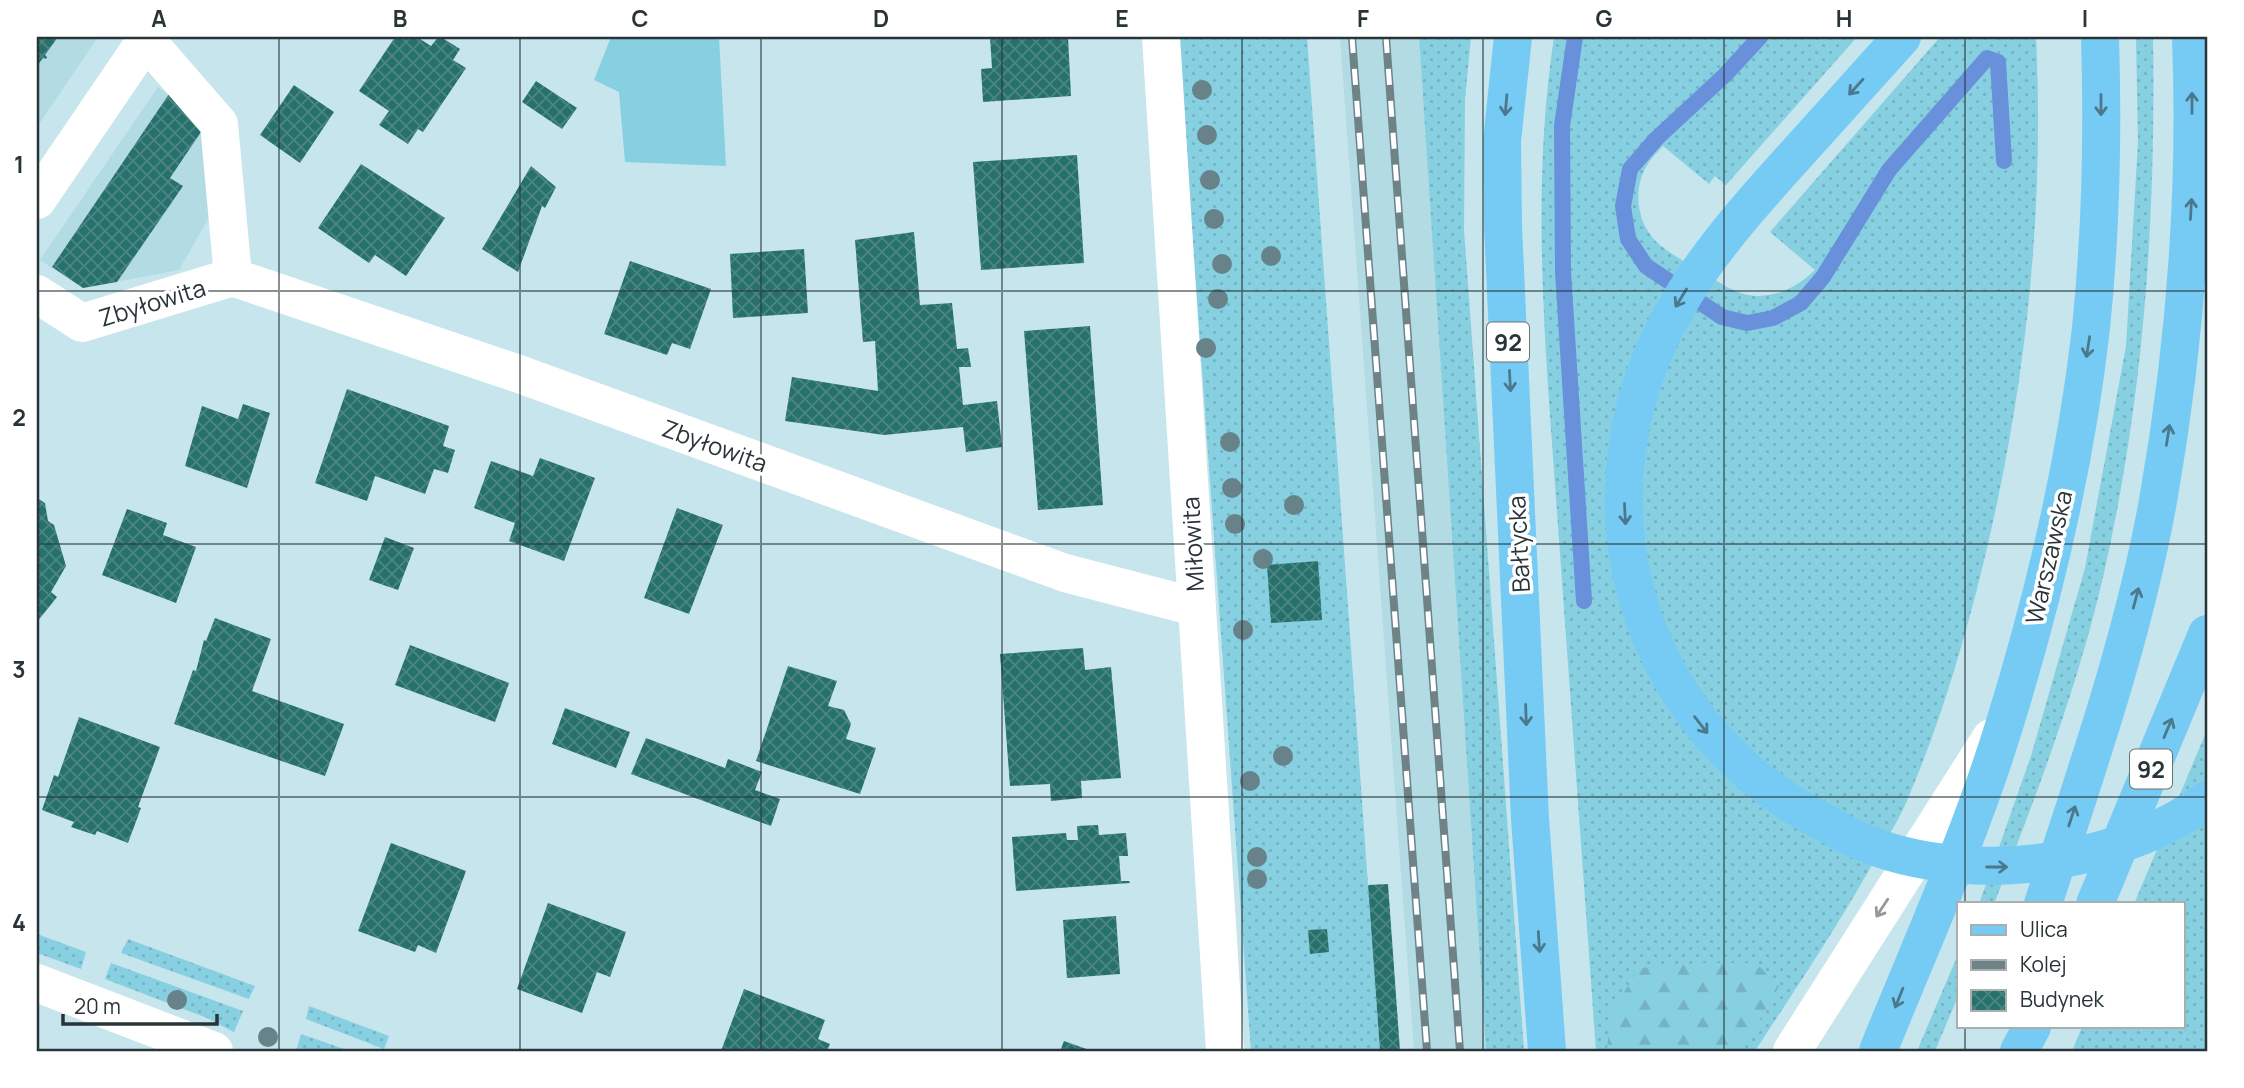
<svg xmlns="http://www.w3.org/2000/svg" width="2244" height="1088" font-family="Manrope,sans-serif">
<defs>
<pattern id="grass-dots" width="8" height="8" patternUnits="userSpaceOnUse" patternTransform="scale(1.75)"><rect width="8" height="8" fill="#87d0e1"/><path d="M2 2h.1M6 6h.1" fill="none" stroke="#75b3c2" stroke-width="1.8" stroke-linecap="round"/></pattern>
<pattern id="forest-firs" width="22" height="20" patternUnits="userSpaceOnUse" patternTransform="scale(1.75)"><rect width="22" height="20" fill="#87d0e1"/><path d="M5 1l3.5 6h-7zM16 11l3.5 6h-7z" fill="#75b3c2"/></pattern>
<pattern id="building-cross-hatch" width="8" height="8" patternUnits="userSpaceOnUse" patternTransform="scale(1.75)"><rect width="8" height="8" fill="#27716d"/><path d="M0 0l8 8M0 8l8-8" fill="none" stroke="#4d8582"/></pattern>
</defs>
<rect width="100%" height="100%" fill="#c6e5ec"/>
<path fill="#b2dbe4" d="M 37,37 L 98,37 L 37,127 Z
M 1340,37 L 1419,37 L 1486,1051 L 1414,1051 Z
M 158,87 L 204,118 L 219,200 L 179,270 L 83,288 L 40,260 Z"/>
<path fill="url(#grass-dots)" d="M 1178,37 L 1307,37 L 1380,1051 L 1251,1051 Z
M 1419,37 L 1471,37 L 1465,100 L 1464,230 L 1524,1051 L 1486,1051 Z
M 1554,37 L 1857,37 L 1726,185 L 1715,176 L 1709,184 L 1663,146 C 1659,151 1653,156 1649,162 C 1630,190 1637,229 1664,248 C 1675,257 1688,263 1700,270 C 1718,281 1736,296 1758,296 C 1782,295 1798,286 1815,270 L 1770,232 L 1940,37 L 2036,37 C 2045,219 2024,401 1980,577 C 1961,652 1939,726 1908,798 C 1901,816 1890,833 1880,850 C 1843,919 1798,985 1755,1051 L 1596,1051 C 1583,872 1570,692 1557,512 C 1546,354 1530,195 1554,37 Z
M 2136,37 L 2153,37 C 2156,218 2144,395 2104,573 C 2078,687 2036,796 1994,904 L 1979,904 L 2031,756 L 2085,568 L 2126,346 L 2138,142 Z
M 2207,730 L 2207,1051 L 2072,1051 L 2082,1027 L 2183,1027 L 2183,904 L 2134,904 Z
M 37,934 L 86,952 L 81,969 L 37,953 Z
M 128,939 L 255,986 L 249,999 L 121,953 Z
M 1959,952 L 1959,994 L 1935,1051 L 1917,1051 Z
M 111,963 L 243,1011 L 234,1032 L 207,1018 L 105,979 Z
M 309,1006 L 389,1036 L 384,1049 L 306,1019 Z
M 301,1034 L 350,1051 L 296,1051 Z"/>
<path fill="url(#forest-firs)" d="M 1700,963 L 1756,963 L 1779,986 L 1742,1051 L 1607,1051 L 1610,1015 L 1639,968 Z"/>
<path fill="#87d0e1" d="M 611,37 L 719,37 L 726,166 L 625,162 L 619,92 L 594,80 Z"/>
<g fill="none" stroke-linecap="round" stroke-linejoin="round">
<path stroke="#6890db" stroke-width="16" d="M 1575,37 L 1562,126 L 1563,272 L 1584,601
M 1760,37 L 1725,75 L 1656,139 L 1630,169 L 1623,206 L 1628,239 L 1646,266 L 1722,317 L 1747,323 L 1773,318 L 1801,303 L 1823,277 L 1889,170 L 1987,58 L 1998,62 L 2004,161"/>
</g>
<path fill="url(#building-cross-hatch)" d="M 37,37 L 58,37 L 45,55 L 47,57 L 46,59 L 43,58 L 37,66 Z
M 395,37 L 417,37 L 431,46 L 438,37 L 441,37 L 460,49 L 453,60 L 466,68 L 423,132 L 418,129 L 408,144 L 379,125 L 389,111 L 359,91 Z
M 990,37 L 1068,37 L 1071,96 L 983,102 L 981,69 L 992,68 Z
M 536,81 L 577,108 L 562,129 L 522,102 Z
M 294,85 L 334,112 L 300,163 L 260,135 Z
M 169,94 L 203,129 L 170,178 L 183,186 L 117,282 L 83,288 L 52,267 Z
M 1077,155 L 1084,263 L 981,270 L 973,162 Z
M 361,164 L 445,218 L 406,276 L 375,255 L 369,263 L 318,228 Z
M 531,166 L 556,187 L 545,208 L 542,206 L 518,272 L 482,249 Z
M 914,232 L 920,305 L 952,303 L 957,349 L 968,348 L 971,367 L 959,367 L 963,405 L 997,401 L 1002,447 L 966,452 L 963,427 L 884,435 L 785,421 L 792,377 L 878,391 L 875,341 L 863,342 L 855,240 Z
M 804,249 L 808,313 L 733,318 L 730,254 Z
M 630,261 L 711,289 L 690,349 L 672,343 L 667,355 L 604,334 Z
M 1090,326 L 1103,505 L 1038,510 L 1024,331 Z
M 347,389 L 449,426 L 443,446 L 455,450 L 448,473 L 434,469 L 425,494 L 375,476 L 367,501 L 315,483 Z
M 243,404 L 270,413 L 247,488 L 185,466 L 202,406 L 238,419 Z
M 540,458 L 595,478 L 564,561 L 509,541 L 515,523 L 474,508 L 491,461 L 533,476 Z
M 37,498 L 45,503 L 48,521 L 54,525 L 66,566 L 51,592 L 57,597 L 37,622 Z
M 677,508 L 723,525 L 689,614 L 644,598 Z
M 127,509 L 167,523 L 163,535 L 196,547 L 176,603 L 102,575 Z
M 385,537 L 414,548 L 398,590 L 369,580 Z
M 1318,561 L 1322,620 L 1271,623 L 1267,565 Z
M 215,618 L 271,639 L 252,691 L 344,724 L 325,776 L 174,724 L 193,670 L 196,671 L 204,640 L 206,641 Z
M 410,645 L 509,683 L 495,722 L 395,685 Z
M 1083,648 L 1085,670 L 1111,667 L 1121,778 L 1081,781 L 1082,798 L 1051,801 L 1050,784 L 1010,786 L 1000,654 Z
M 788,666 L 837,681 L 828,706 L 844,710 L 851,724 L 846,739 L 876,748 L 860,794 L 756,761 Z
M 565,708 L 630,732 L 616,768 L 552,744 Z
M 79,717 L 160,747 L 138,807 L 141,808 L 128,843 L 97,831 L 95,835 L 71,827 L 74,822 L 42,810 L 54,775 L 58,777 Z
M 646,738 L 725,768 L 728,759 L 762,772 L 755,790 L 780,799 L 771,826 L 631,774 Z
M 1098,825 L 1099,835 L 1126,833 L 1128,856 L 1119,856 L 1121,881 L 1129,881 L 1130,883 L 1016,891 L 1012,837 L 1066,833 L 1067,840 L 1078,840 L 1077,826 Z
M 391,843 L 466,871 L 436,953 L 418,945 L 415,952 L 358,931 Z
M 1388,884 L 1400,1051 L 1380,1051 L 1368,885 Z
M 548,903 L 626,932 L 610,977 L 597,972 L 582,1013 L 517,989 Z
M 1116,916 L 1120,974 L 1067,978 L 1063,920 Z
M 1327,929 L 1329,952 L 1310,954 L 1308,930 Z
M 744,989 L 825,1020 L 818,1039 L 830,1044 L 827,1051 L 721,1051 Z
M 1064,1041 L 1092,1051 L 1060,1051 Z"/>
<g fill="none" stroke-linecap="round" stroke-linejoin="round">
<path stroke="#fff" stroke-width="38" d="M 1161,37 L 1225,1051
M 37,200 L 148,37
M 235,278 L 519,374 L 1065,573 L 1196,607
M 37,294 L 82,323 L 233,277 L 219,124 L 146,40
M 37,983 L 214,1051
M 1792,1051 L 1991,738"/>
<path stroke="#76cbf4" stroke-width="38" d="M 1513,37 L 1502,141 L 1503,226 L 1530,819 L 1547,1051
M 1902,37 C 1866,77 1829,118 1792,159 C 1726,232 1661,306 1636,404 C 1591,576 1672,749 1831,826 C 1839,830 1847,836 1855,839 C 1917,867 1997,872 2063,859 C 2114,849 2165,831 2207,800
M 2043,904 C 2086,772 2133,639 2158,501 C 2185,348 2197,192 2191,37
M 2095,904 L 2207,634
M 1878,1051 C 1921,944 1970,837 2004,726 C 2044,597 2076,462 2091,328 C 2101,231 2103,134 2100,37
M 2019,1051 L 2032,1027"/>
<defs>
<path id="rail" d="M 1352,37 L 1427,1051
M 1386,37 L 1460,1051"/>
</defs>
<use href="#rail" stroke="#6e8287" stroke-width="8"/>
<use href="#rail" stroke="#fff" stroke-width="5" stroke-dasharray="16" stroke-linecap="butt"/>
</g>
<g fill="#678288">
<circle cx="1202" cy="90" r="10"/>
<circle cx="1207" cy="135" r="10"/>
<circle cx="1210" cy="180" r="10"/>
<circle cx="1214" cy="219" r="10"/>
<circle cx="1271" cy="256" r="10"/>
<circle cx="1222" cy="264" r="10"/>
<circle cx="1218" cy="299" r="10"/>
<circle cx="1206" cy="348" r="10"/>
<circle cx="1230" cy="442" r="10"/>
<circle cx="1232" cy="488" r="10"/>
<circle cx="1294" cy="505" r="10"/>
<circle cx="1235" cy="524" r="10"/>
<circle cx="1263" cy="559" r="10"/>
<circle cx="1243" cy="630" r="10"/>
<circle cx="1283" cy="756" r="10"/>
<circle cx="1250" cy="781" r="10"/>
<circle cx="1257" cy="857" r="10"/>
<circle cx="1257" cy="879" r="10"/>
<circle cx="177" cy="1000" r="10"/>
<circle cx="268" cy="1037" r="10"/>
</g>
<defs><path id="oneway-shaft" d="M-6 0H5M1.5-3L5.5 0L1.5 3" fill="none" stroke-width="1.6" stroke-linecap="round" stroke-linejoin="round" transform="scale(1.75)"/></defs>
<g stroke="#4b788c">
<use href="#oneway-shaft" transform="translate(1856 87) rotate(132)"/>
<use href="#oneway-shaft" transform="translate(2192 103) rotate(-90)"/>
<use href="#oneway-shaft" transform="translate(1506 105) rotate(95)"/>
<use href="#oneway-shaft" transform="translate(2101 105) rotate(90)"/>
<use href="#oneway-shaft" transform="translate(2191 209) rotate(-87)"/>
<use href="#oneway-shaft" transform="translate(1681 298) rotate(122)"/>
<use href="#oneway-shaft" transform="translate(2088 347) rotate(99)"/>
<use href="#oneway-shaft" transform="translate(1510 381) rotate(87)"/>
<use href="#oneway-shaft" transform="translate(2168 435) rotate(-81)"/>
<use href="#oneway-shaft" transform="translate(1625 514) rotate(87)"/>
<use href="#oneway-shaft" transform="translate(2136 598) rotate(-75)"/>
<use href="#oneway-shaft" transform="translate(1526 715) rotate(88)"/>
<use href="#oneway-shaft" transform="translate(1701 725) rotate(52)"/>
<use href="#oneway-shaft" transform="translate(2168 728) rotate(-67)"/>
<use href="#oneway-shaft" transform="translate(2072 816) rotate(-72)"/>
<use href="#oneway-shaft" transform="translate(1997 867)"/>
<use href="#oneway-shaft" transform="translate(1539 942) rotate(86)"/>
<use href="#oneway-shaft" transform="translate(1899 998) rotate(112)"/>
</g>
<use stroke="#949a9b" href="#oneway-shaft" transform="translate(1882 908) rotate(123)"/>
<path fill="none" stroke="#283437" stroke-width="2" stroke-opacity="0.55" d="M 279,37 L 279,1051M 520,37 L 520,1051M 761,37 L 761,1051M 1002,37 L 1002,1051M 1242,37 L 1242,1051M 1483,37 L 1483,1051M 1724,37 L 1724,1051M 1965,37 L 1965,904M 37,291 L 2207,291M 37,544 L 2207,544M 37,797 L 2207,797M 1965,1027 L 1965,1051"/>
<g text-anchor="middle" dominant-baseline="central" stroke-width="7" stroke-linejoin="round" paint-order="stroke">
<g fill="#fff" stroke="#687173" stroke-width="2">
<rect x="1487" y="322.5" width="42" height="39" rx="5"/>
<rect x="2130" y="749.5" width="42" height="39" rx="5"/>
</g>
<g font-size="23" font-weight="bold" fill="#283437">
<text x="1508" y="342">92</text>
<text x="2151" y="769">92</text>
</g>
<g font-size="24" fill="#283437" stroke="#fff">
<text transform="translate(152 302) rotate(-17)">Zbyłowita</text>
<text transform="translate(715 445) rotate(20)">Zbyłowita</text>
<text transform="translate(1192 544) rotate(-93)">Miłowita</text>
<text transform="translate(1518 544) rotate(-93)">Bałtycka</text>
<text transform="translate(2048 557) rotate(-77)">Warszawska</text>
</g>
</g>
<rect width="2244" height="1088" fill="none" stroke="#ffffff" stroke-width="77"/>
<rect x="1957" y="902" width="228" height="126" fill="#ffffff" stroke="#a9aeaf" stroke-width="2"/>
<rect x="1971" y="925" width="35" height="10" fill="#76cbf4" stroke="#a9aeaf" stroke-width="2"/>
<text x="2020" y="937" font-size="21" fill="#283437">Ulica</text>
<rect x="1971" y="960" width="35" height="10" fill="#6e8287" stroke="#a9aeaf" stroke-width="2"/>
<text x="2020" y="972" font-size="21" fill="#283437">Kolej</text>
<rect x="1971" y="990" width="35" height="21" fill="url(#building-cross-hatch)" stroke="#a9aeaf" stroke-width="2"/>
<text x="2020" y="1007" font-size="21" fill="#283437">Budynek</text>
<path d="M63 1014v10h154v-10" fill="none" stroke="#283437" stroke-width="3.5"/>
<text x="74" y="1014" font-size="21" fill="#283437" stroke="#ffffff" stroke-width="5" paint-order="stroke">20 m</text>
<rect x="38" y="38" width="2168" height="1012" fill="none" stroke="#283437" stroke-width="2.5"/>
<g font-size="23" text-anchor="middle" font-weight="bold" fill="#283437">
<text x="159" y="27">A</text>
<text x="400" y="27">B</text>
<text x="640" y="27">C</text>
<text x="881" y="27">D</text>
<text x="1122" y="27">E</text>
<text x="1363" y="27">F</text>
<text x="1604" y="27">G</text>
<text x="1844" y="27">H</text>
<text x="2085" y="27">I</text>
<text x="19" y="173">1</text>
<text x="19" y="426">2</text>
<text x="19" y="678">3</text>
<text x="19" y="931">4</text>
</g>
</svg>
